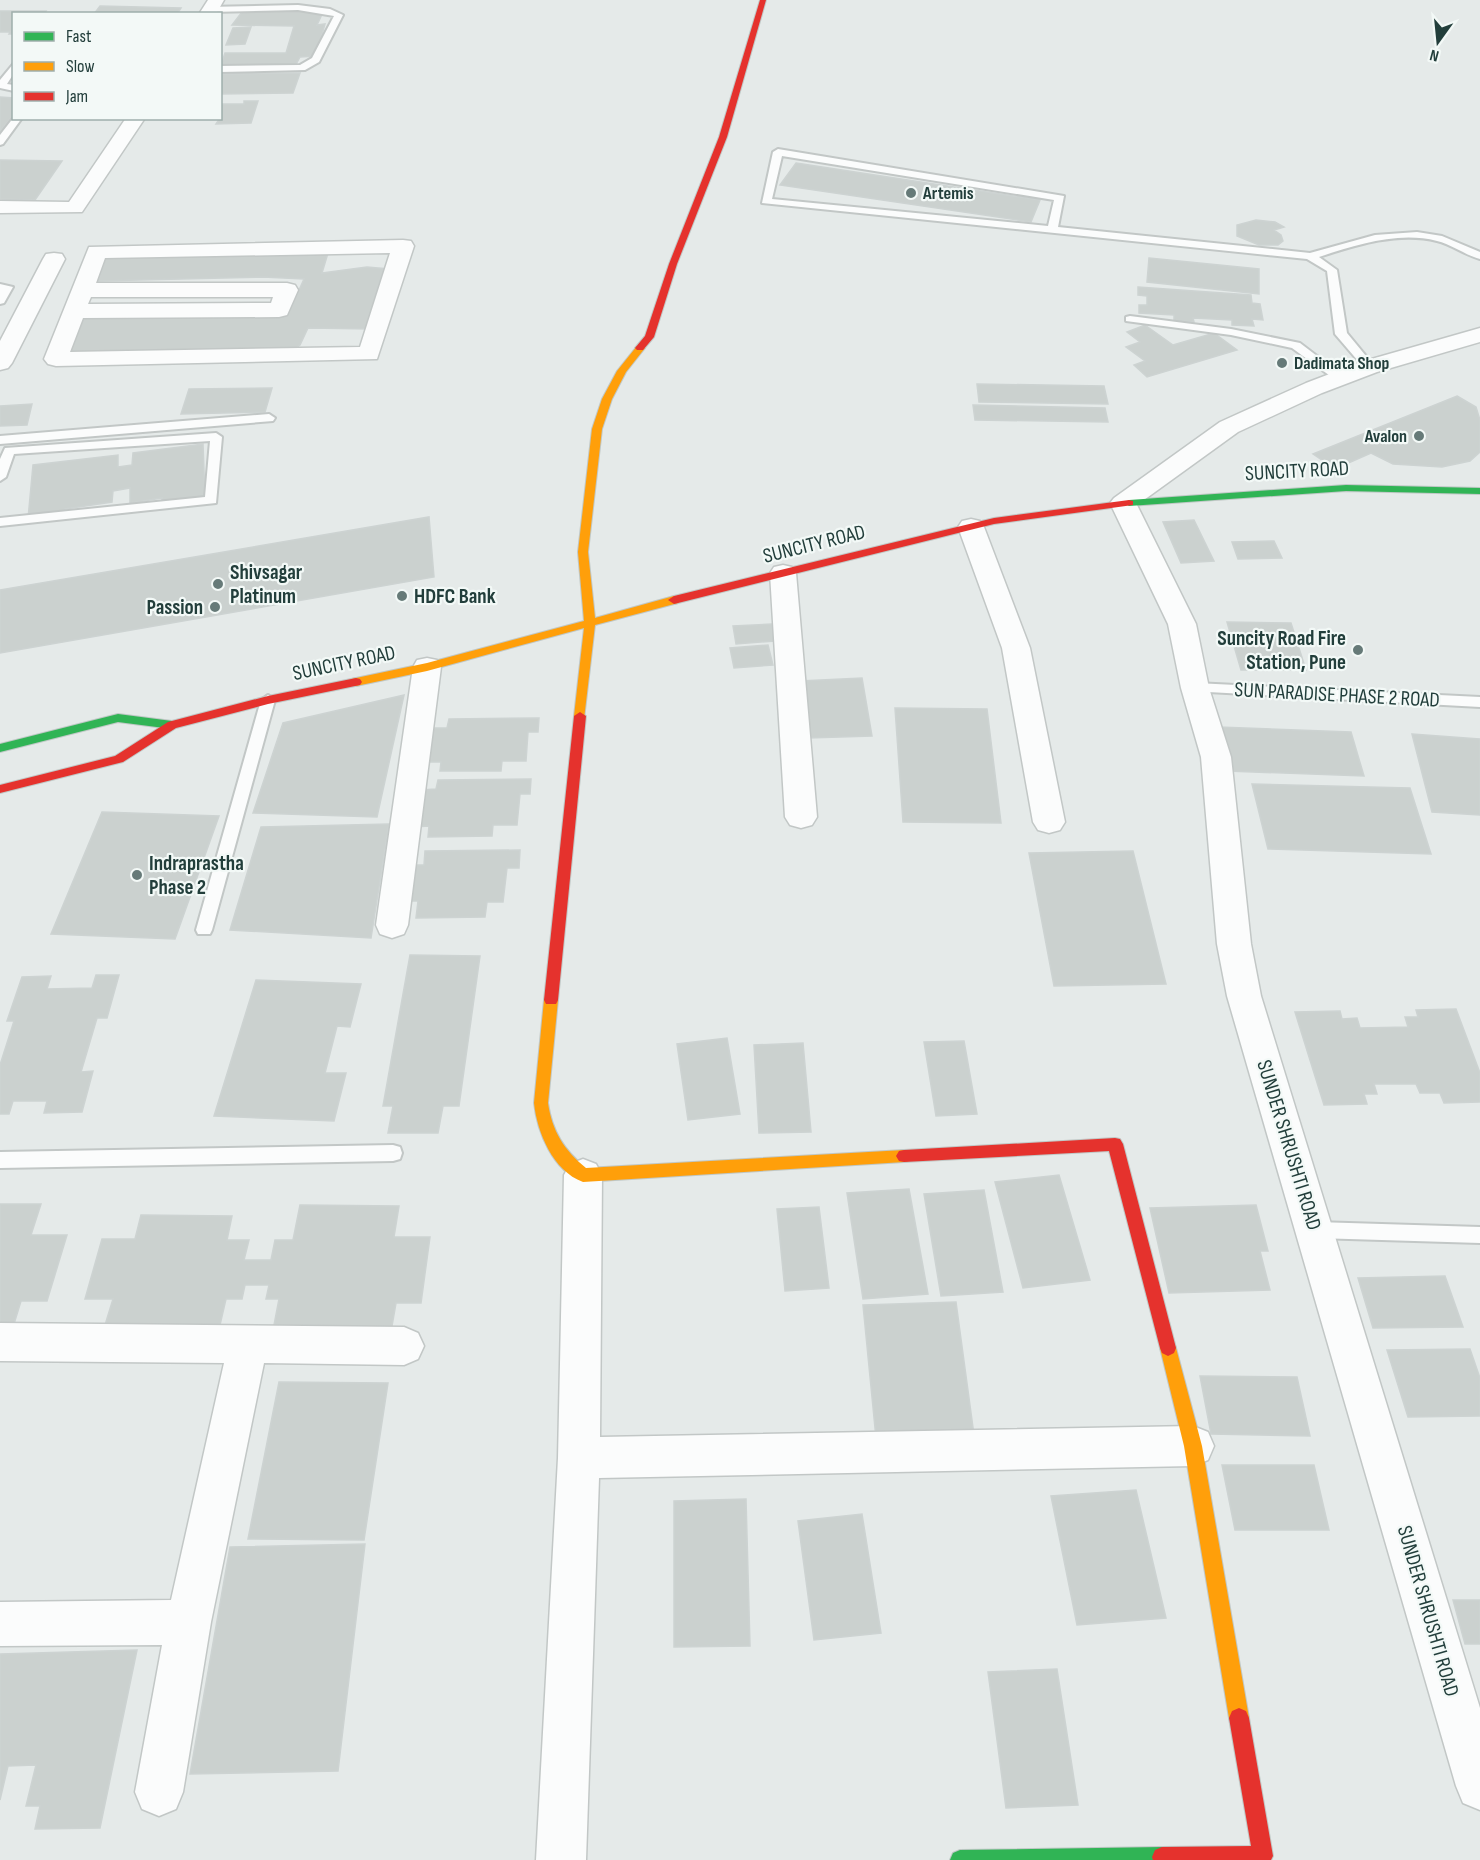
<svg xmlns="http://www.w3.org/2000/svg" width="1480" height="1860" font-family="'Sofia Sans Condensed',sans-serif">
<rect width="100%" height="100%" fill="#e5eae9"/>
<path fill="#cbd1cf" stroke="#cdd3d2" stroke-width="1.5" d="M 100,6 L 181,8 L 177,14 L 94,14 Z
M 287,10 L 324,10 L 317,25 L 325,24 L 316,56 L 300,57 L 294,68 L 220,68 L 225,53 L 286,53 L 294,26 L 232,25 L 242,12 Z
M 0,11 L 46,11 L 44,14 L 14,14 L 14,34 L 9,34 L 10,32 L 0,32 Z
M 251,27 L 245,44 L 226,45 L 233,28 Z
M 300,73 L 293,93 L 220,94 L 220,74 Z
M 0,97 L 14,98 L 14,114 L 0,132 Z
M 244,101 L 258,101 L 251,123 L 216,124 L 220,118 L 220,104 L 244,104 Z
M 0,160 L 62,161 L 35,200 L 0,199 Z
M 796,163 L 1040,200 L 1031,222 L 780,185 Z
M 1256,220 L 1275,222 L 1284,227 L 1274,230 L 1281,235 L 1283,241 L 1278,245 L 1259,245 L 1237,236 L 1237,225 Z
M 328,253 L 322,273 L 367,267 L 389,269 L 371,329 L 308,328 L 300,345 L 287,355 L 64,356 L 78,317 L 171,313 L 289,312 L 304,279 L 263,277 L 98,281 L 107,254 Z
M 1149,258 L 1259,269 L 1259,294 L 1147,282 Z
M 1138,287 L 1251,295 L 1252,303 L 1260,304 L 1263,320 L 1252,319 L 1254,326 L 1232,325 L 1232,320 L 1193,318 L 1194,322 L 1174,321 L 1174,315 L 1139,313 L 1139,305 L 1147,305 L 1147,296 L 1138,295 Z
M 1145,325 L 1173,345 L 1214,333 L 1237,350 L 1147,377 L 1134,365 L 1145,361 L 1126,347 L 1140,342 L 1127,332 Z
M 977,384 L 1104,386 L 1108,404 L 979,402 Z
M 272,388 L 265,412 L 181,414 L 189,389 Z
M 1457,396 L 1476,407 L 1480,420 L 1480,452 L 1470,461 L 1442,467 L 1393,464 L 1371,453 L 1335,469 L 1313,454 Z
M 32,404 L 27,425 L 0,426 L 0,406 Z
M 973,405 L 1105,408 L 1108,422 L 975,420 Z
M 203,444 L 205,497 L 162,503 L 162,498 L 130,503 L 130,488 L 113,491 L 112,502 L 65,509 L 65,514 L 28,519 L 33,465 L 118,455 L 118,467 L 132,465 L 133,453 Z
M 429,517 L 434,577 L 0,653 L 0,590 Z
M 1194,520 L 1214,561 L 1181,563 L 1163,522 Z
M 1274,541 L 1282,558 L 1238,559 L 1232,542 Z
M 1227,622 L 1291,623 L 1306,670 L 1241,670 Z
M 772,624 L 775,641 L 736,644 L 733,626 Z
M 768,645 L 773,665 L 734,668 L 730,648 Z
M 862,678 L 872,736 L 808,738 L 800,681 Z
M 404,695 L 377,817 L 253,813 L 283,723 Z
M 895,708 L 987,709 L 1001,823 L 903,822 Z
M 539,718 L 538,732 L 528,732 L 526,761 L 502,761 L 501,771 L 440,771 L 441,762 L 427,762 L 432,728 L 447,728 L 449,719 Z
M 1218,727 L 1351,732 L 1364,776 L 1227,771 Z
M 1412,734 L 1480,739 L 1480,815 L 1432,812 Z
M 531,779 L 530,794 L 520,794 L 517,825 L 493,825 L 492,836 L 428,837 L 429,826 L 415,827 L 421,790 L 436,789 L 438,780 Z
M 1252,784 L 1410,788 L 1431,854 L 1268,849 Z
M 102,812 L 219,816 L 175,939 L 51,934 Z
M 389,824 L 371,938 L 230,930 L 261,827 Z
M 520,850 L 519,868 L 507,868 L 503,902 L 487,902 L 485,917 L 416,918 L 418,901 L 405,901 L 410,865 L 424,865 L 425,851 Z
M 1133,851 L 1166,984 L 1054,986 L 1029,853 Z
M 410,955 L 480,956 L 459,1106 L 443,1106 L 438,1133 L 388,1133 L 393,1106 L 383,1106 Z
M 96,975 L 119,975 L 107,1018 L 97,1018 L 81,1072 L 93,1071 L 82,1112 L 44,1113 L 47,1101 L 13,1101 L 9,1114 L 0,1114 L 0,1065 L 14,1021 L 7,1021 L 22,977 L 51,976 L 47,989 L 92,988 Z
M 256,980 L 361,984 L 350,1027 L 337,1026 L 325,1073 L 346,1073 L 334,1121 L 214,1116 Z
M 1456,1009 L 1480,1073 L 1480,1102 L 1444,1103 L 1440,1093 L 1420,1093 L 1416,1084 L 1374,1084 L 1377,1094 L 1364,1094 L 1367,1104 L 1324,1105 L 1295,1012 L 1340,1011 L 1342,1019 L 1357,1018 L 1360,1028 L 1408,1027 L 1405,1017 L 1418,1017 L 1416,1010 Z
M 727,1038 L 740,1114 L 688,1120 L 677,1044 Z
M 964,1041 L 977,1114 L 936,1116 L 924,1042 Z
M 803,1043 L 811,1132 L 759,1133 L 754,1045 Z
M 1059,1175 L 1090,1280 L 1023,1288 L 995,1182 Z
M 909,1189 L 928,1294 L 863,1299 L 847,1193 Z
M 984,1190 L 1003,1292 L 941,1296 L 924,1194 Z
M 0,1204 L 41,1204 L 31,1235 L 67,1235 L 47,1301 L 21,1301 L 14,1324 L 0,1324 Z
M 300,1205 L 399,1206 L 394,1237 L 430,1237 L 421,1303 L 396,1303 L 392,1326 L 274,1325 L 279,1299 L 266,1299 L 269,1285 L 245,1285 L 242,1299 L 226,1299 L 220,1325 L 105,1325 L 113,1299 L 85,1299 L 102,1239 L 135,1239 L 141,1215 L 232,1216 L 227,1240 L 249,1240 L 244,1260 L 271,1260 L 275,1240 L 293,1240 Z
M 1256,1205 L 1268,1251 L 1260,1251 L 1270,1290 L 1169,1293 L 1150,1208 Z
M 819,1207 L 829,1288 L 785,1291 L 777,1209 Z
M 1445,1276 L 1463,1327 L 1373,1328 L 1358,1278 Z
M 956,1302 L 974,1435 L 876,1438 L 863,1305 Z
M 1470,1349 L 1480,1378 L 1480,1416 L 1408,1417 L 1387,1350 Z
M 1200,1376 L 1297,1377 L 1310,1436 L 1211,1434 Z
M 279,1382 L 388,1383 L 364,1540 L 248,1539 Z
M 1222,1465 L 1314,1465 L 1329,1530 L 1235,1530 Z
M 1136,1490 L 1166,1618 L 1077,1625 L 1051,1496 Z
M 746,1499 L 750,1646 L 674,1647 L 674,1501 Z
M 862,1514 L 881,1633 L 814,1640 L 798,1521 Z
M 365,1544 L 338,1771 L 190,1774 L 230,1547 Z
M 1453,1600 L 1480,1600 L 1480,1644 L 1465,1644 Z
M 137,1650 L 100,1828 L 35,1829 L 40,1806 L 26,1806 L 36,1765 L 8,1766 L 0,1800 L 0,1654 Z
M 1057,1669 L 1078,1805 L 1006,1808 L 988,1672 Z"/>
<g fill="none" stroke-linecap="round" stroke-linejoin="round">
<defs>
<path id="lane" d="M 298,5 L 330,9 L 343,15 L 319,62 L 305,70 L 220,72 L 220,66 L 300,65 L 312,58 L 334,16 L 298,10 L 210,12 L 207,11 L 207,7 Z
M 14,63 L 14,73 L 7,84 L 14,85 L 14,91 L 0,88 L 0,80 Z
M 14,117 L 22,118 L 3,144 L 0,145 L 0,135 Z
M 778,149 L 1064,196 L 1058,227 L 1310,253 L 1375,235 L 1417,232 L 1442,236 L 1480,252 L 1480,259 C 1465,255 1453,245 1437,241 C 1398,231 1356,245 1319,257 L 1337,270 L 1347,333 L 1375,367 L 1369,370 L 1365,369 L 1335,334 L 1327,271 L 1307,259 L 762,203 L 773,152 ZM 782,156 L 1054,200 L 1048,226 L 772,199 Z
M 0,284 L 13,287 L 4,303 L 0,304 Z
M 1130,316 L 1231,329 L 1300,343 L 1347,379 L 1337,381 L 1292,348 L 1231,335 L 1126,321 L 1126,317 Z
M 269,414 L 275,418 L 273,421 L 0,444 L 0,436 Z
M 216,433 L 222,437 L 216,503 L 0,526 L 0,518 L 205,497 L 210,441 L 14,454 L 6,477 L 0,481 L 0,459 L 5,448 Z
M 1195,683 L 1480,697 L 1480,707 L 1190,691 L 1188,688 Z
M 268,695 L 275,700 L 212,930 L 210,934 L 198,934 L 196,930 L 261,700 Z
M 393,1145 L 400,1147 L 402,1153 L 400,1159 L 393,1161 L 0,1168 L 0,1152 Z
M 1316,1222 L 1480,1227 L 1480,1243 L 1316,1238 L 1309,1236 L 1306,1230 L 1309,1224 Z"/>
<path id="street" d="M 208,0 L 224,0 L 216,14 L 199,14 Z
M 126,118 L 145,118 L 82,212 L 0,213 L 0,201 L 69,202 Z
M 403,240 L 411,241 L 414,246 L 377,359 L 56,366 L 48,364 L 44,359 L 89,247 ZM 390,253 L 360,347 L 70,352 L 83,318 L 279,317 L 287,315 L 298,290 L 295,285 L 287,283 L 96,283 L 105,258 ZM 91,297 L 273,297 L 271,303 L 88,304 Z
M 54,253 L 62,254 L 65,259 L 12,363 L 8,368 L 0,370 L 0,341 L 43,259 L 46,254 Z
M 1480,328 L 1480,342 L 1377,372 L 1322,393 L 1238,432 L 1137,505 L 1196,624 L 1209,688 L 1231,757 L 1251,944 L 1261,996 L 1480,1708 L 1480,1810 L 1463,1803 L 1456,1786 L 1227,996 L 1217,944 L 1201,757 L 1181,688 L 1168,624 L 1110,503 L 1114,498 L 1220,422 L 1306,383 L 1361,362 Z
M 971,519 L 980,521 L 984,527 L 1030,648 L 1065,822 L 1060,830 L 1049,833 L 1038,830 L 1033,822 L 1002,648 L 958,527 L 962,521 Z
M 783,565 L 792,567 L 796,573 L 817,817 L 812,825 L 801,828 L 790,825 L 785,817 L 770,573 L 774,567 Z
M 427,658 L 437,660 L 441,667 L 408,925 L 404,934 L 392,938 L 380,934 L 376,925 L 413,667 L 417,660 Z
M 583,1159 L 596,1164 L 602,1175 L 600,1437 L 1193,1426 L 1208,1432 L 1214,1446 L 1208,1460 L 1193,1466 L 599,1478 L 586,1860 L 536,1860 L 558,1458 L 564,1175 L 570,1164 Z
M 0,1323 L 404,1327 L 418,1333 L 424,1346 L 418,1359 L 404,1365 L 264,1363 L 211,1622 L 183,1792 L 176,1809 L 159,1816 L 142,1809 L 135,1792 L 162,1645 L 0,1646 L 0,1602 L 171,1600 L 224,1363 L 0,1361 Z"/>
<path id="fast" d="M 1346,485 L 1480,488 L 1480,494 L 1346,491 L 1129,506 L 1124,503 L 1129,500 Z
M 118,714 L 172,721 L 178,725 L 172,729 L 118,722 L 0,752 L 0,744 Z
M 1162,1847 L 1169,1850 L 1172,1857 L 1171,1860 L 950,1860 L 953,1853 L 960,1850 Z"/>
<path id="slow" d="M 637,346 L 645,348 L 626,372 L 612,399 L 602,429 L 588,552 L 595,618 L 674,596 L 680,600 L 678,603 L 595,625 L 584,719 L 580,720 L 574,716 L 584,628 L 427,671 L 356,686 L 352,685 L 350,682 L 352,679 L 356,678 L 427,663 L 584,621 L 578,552 L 592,429 L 602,399 L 617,371 Z
M 551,994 L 556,996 L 558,1000 L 548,1103 C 552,1131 564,1150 586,1168 L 904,1150 L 909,1151 L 912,1156 L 909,1161 L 904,1162 L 583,1182 C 553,1171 537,1132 534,1103 L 544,1000 L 546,996 Z
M 1168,1340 L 1174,1343 L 1176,1348 L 1202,1446 L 1249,1718 L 1246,1725 L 1239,1728 L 1232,1725 L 1229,1718 L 1184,1446 L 1160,1348 L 1162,1343 Z"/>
<path id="jam" d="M 760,0 L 766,0 L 727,137 L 677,264 L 654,337 L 643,350 L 637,350 L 635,348 L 645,336 L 669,264 L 719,137 Z
M 1129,500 L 1133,501 L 1133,505 L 994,524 L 674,604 L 668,600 L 674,596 L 994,518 Z
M 356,678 L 360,679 L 362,682 L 360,685 L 268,704 L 176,728 L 123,762 L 0,793 L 0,785 L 115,756 L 168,722 L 268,696 Z
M 580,712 L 586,716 L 558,1000 L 556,1004 L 546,1004 L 544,1000 L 574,716 Z
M 1115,1138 L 1120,1139 L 1123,1144 L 1176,1348 L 1174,1353 L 1168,1356 L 1162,1353 L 1160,1348 L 1109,1151 L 904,1162 L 899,1161 L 896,1156 L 899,1151 L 904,1150 Z
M 1239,1708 L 1246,1711 L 1249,1718 L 1273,1856 L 1271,1860 L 1153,1860 L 1152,1857 L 1155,1850 L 1162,1847 L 1251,1846 L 1229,1718 L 1232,1711 Z"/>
</defs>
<use href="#lane" stroke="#c2c7c6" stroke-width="4"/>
<use href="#street" stroke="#c2c7c6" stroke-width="3"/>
<use href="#fast" stroke="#c0c8c6" stroke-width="2"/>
<use href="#slow" stroke="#c0c8c6" stroke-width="2"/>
<use href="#jam" stroke="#c0c8c6" stroke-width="2"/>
<use href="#lane" fill="#fbfcfc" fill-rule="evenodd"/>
<use href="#street" fill="#fbfcfc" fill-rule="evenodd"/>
<use href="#fast" fill="#30b455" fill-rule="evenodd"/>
<use href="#slow" fill="#ff9f0a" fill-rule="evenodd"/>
<use href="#jam" fill="#e5322d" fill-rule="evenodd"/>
</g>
<g fill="#667a78" stroke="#f3f9f7" stroke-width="2">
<circle cx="911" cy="193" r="6"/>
<circle cx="1282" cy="363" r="6"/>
<circle cx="1419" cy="436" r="6"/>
<circle cx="218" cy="584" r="6"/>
<circle cx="402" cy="596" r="6"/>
<circle cx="215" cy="607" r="6"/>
<circle cx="1358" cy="650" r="6"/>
<circle cx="137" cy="875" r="6"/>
</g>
<g text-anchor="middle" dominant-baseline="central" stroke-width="4.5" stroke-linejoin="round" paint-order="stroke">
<g font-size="18" font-weight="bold" fill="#223e3b" stroke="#f3f9f7" text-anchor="start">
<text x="923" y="193">Artemis</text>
<text x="1294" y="363">Dadimata Shop</text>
<text x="1407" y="436" text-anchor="end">Avalon</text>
</g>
<g font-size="21" fill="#223e3b" stroke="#f3f9f7">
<text transform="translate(1297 471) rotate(-3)">SUNCITY ROAD</text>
<text transform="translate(814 544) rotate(-14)">SUNCITY ROAD</text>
<text transform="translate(344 663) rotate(-12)">SUNCITY ROAD</text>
<text transform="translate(1337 695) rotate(3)">SUN PARADISE PHASE 2 ROAD</text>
<text transform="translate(1289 1145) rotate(73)">SUNDER SHRUSHTI ROAD</text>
<text transform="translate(1428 1611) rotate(74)">SUNDER SHRUSHTI ROAD</text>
</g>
<g font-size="21" font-weight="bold" fill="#223e3b" stroke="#f3f9f7" text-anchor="start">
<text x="230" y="572">Shivsagar<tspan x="230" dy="24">Platinum</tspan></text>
<text x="414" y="596">HDFC Bank</text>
<text x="203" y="607" text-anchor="end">Passion</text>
<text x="1346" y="638" text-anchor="end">Suncity Road Fire<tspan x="1346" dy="24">Station, Pune</tspan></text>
<text x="149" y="863">Indraprastha<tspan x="149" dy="24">Phase 2</tspan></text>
</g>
</g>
<rect x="12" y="12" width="210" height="108" fill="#f3f9f7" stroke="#9faeac" stroke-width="1.5"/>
<rect x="24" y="32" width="30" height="9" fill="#30b455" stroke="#9faeac" stroke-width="1.5"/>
<text x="66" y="42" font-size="18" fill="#223e3b">Fast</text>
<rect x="24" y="62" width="30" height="9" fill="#ff9f0a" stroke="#9faeac" stroke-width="1.5"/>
<text x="66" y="72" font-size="18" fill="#223e3b">Slow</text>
<rect x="24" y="92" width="30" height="9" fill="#e5322d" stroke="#9faeac" stroke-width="1.5"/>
<text x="66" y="102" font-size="18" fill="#223e3b">Jam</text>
<g transform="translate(1438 42) rotate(195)" stroke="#f3f9f7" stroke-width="4.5" paint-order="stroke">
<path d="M0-4.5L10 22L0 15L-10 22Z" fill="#223e3b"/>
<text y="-9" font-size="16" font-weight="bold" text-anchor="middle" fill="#223e3b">N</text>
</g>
</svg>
